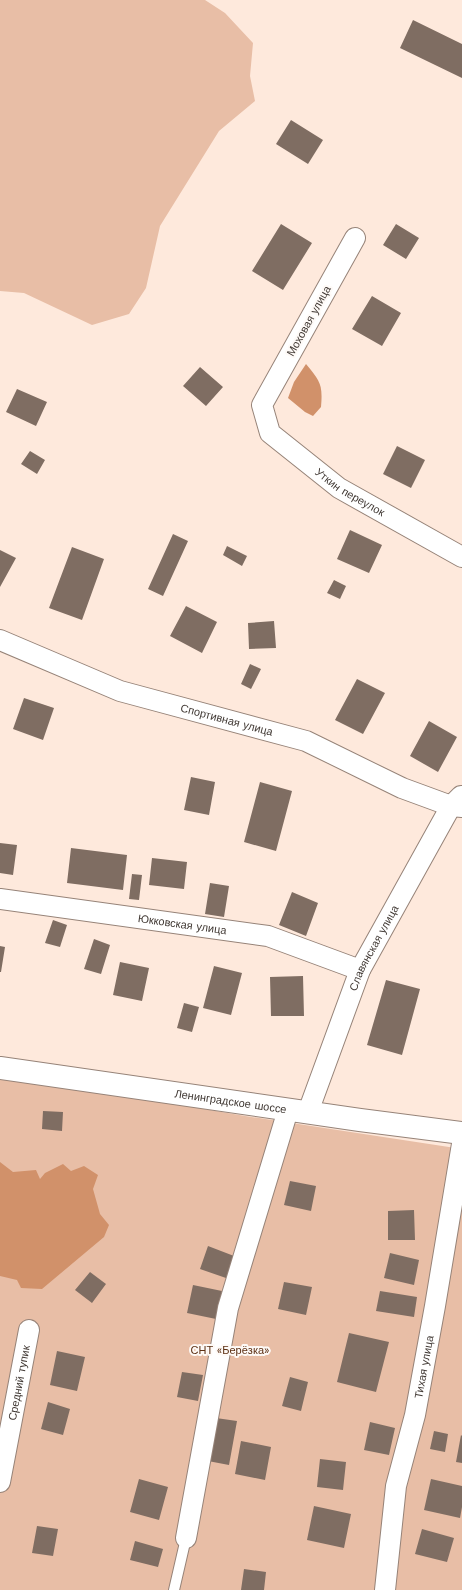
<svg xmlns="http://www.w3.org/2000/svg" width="462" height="1590" font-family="'Work Sans',sans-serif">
<rect width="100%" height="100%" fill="#fee9dc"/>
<path fill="#e8bea6" d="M 0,0 L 205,0 L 225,13 L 253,43 L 250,76 L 255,101 L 219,131 L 160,226 L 146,288 L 129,314 L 92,325 L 24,293 L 0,291 Z
M 0,1074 L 245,1116 L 462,1149 L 462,1590 L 0,1590 Z"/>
<path fill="#d1916a" d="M 306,364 C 320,381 323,384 321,407 L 313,416 L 305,412 L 288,398 L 294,382 Z
M 0,1162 L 13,1172 L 36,1170 L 40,1179 L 45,1173 L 63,1164 L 71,1171 L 84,1166 L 98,1175 L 93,1189 L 100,1214 L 109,1225 L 104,1237 L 42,1289 L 21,1288 L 17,1280 L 0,1276 Z"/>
<path fill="#7f6d62" d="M 413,20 L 462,44 L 462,78 L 400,48 Z
M 291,120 L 323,140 L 308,164 L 276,144 Z
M 281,224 L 312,243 L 283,290 L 252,271 Z
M 396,224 L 419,238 L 406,259 L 383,245 Z
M 372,296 L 401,313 L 382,346 L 352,329 Z
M 200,367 L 223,387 L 206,406 L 183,386 Z
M 17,389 L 47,402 L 36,426 L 6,412 Z
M 397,446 L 425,460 L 411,488 L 383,474 Z
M 30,451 L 45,460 L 37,474 L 21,464 Z
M 350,530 L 382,545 L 369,573 L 337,559 Z
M 173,534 L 188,541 L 163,596 L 148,589 Z
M 227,546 L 247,556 L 242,566 L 223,555 Z
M 72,547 L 104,559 L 82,620 L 49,608 Z
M 0,550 L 16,558 L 0,587 Z
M 334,580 L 346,586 L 340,599 L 327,593 Z
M 186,606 L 217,622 L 202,653 L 170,636 Z
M 274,621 L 276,648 L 249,649 L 248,623 Z
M 250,664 L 261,669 L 251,689 L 241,684 Z
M 357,679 L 385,693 L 363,734 L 335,720 Z
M 24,698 L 54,708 L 43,740 L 13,729 Z
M 429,721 L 457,737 L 438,772 L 410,756 Z
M 191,777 L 215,782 L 209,815 L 184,810 Z
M 260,782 L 292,791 L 276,851 L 244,842 Z
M 0,843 L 17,845 L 13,875 L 0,873 Z
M 71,848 L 127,855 L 123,890 L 67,883 Z
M 152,858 L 187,862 L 184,889 L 149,885 Z
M 132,874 L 142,875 L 139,900 L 129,899 Z
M 210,883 L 229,886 L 224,917 L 205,914 Z
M 292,892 L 318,903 L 306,936 L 279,925 Z
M 53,920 L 67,925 L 60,947 L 45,943 Z
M 94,939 L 110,945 L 101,974 L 84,969 Z
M 0,946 L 5,947 L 1,972 L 0,972 Z
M 120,962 L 149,968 L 142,1001 L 113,995 Z
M 214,966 L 242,973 L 231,1015 L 203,1008 Z
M 303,976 L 304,1016 L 271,1016 L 270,977 Z
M 386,980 L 420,989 L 402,1055 L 367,1045 Z
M 184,1003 L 199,1007 L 192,1032 L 177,1028 Z
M 43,1111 L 63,1112 L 62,1131 L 42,1129 Z
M 290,1181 L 316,1186 L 311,1211 L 284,1205 Z
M 414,1210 L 415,1240 L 388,1240 L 388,1211 Z
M 208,1246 L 234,1256 L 226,1278 L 200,1269 Z
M 390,1253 L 419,1260 L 414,1285 L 384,1278 Z
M 90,1272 L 106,1284 L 92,1303 L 75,1290 Z
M 284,1282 L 312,1287 L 306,1315 L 278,1309 Z
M 193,1285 L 222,1291 L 216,1319 L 187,1313 Z
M 380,1291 L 417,1297 L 414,1317 L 376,1311 Z
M 349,1333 L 389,1342 L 376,1392 L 337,1382 Z
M 57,1351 L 85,1357 L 77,1391 L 50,1385 Z
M 182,1372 L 203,1375 L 198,1401 L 177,1397 Z
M 290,1377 L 308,1382 L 301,1411 L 282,1406 Z
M 48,1402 L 70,1409 L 63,1435 L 41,1429 Z
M 216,1418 L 237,1421 L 229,1465 L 208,1461 Z
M 370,1422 L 395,1428 L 389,1455 L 364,1450 Z
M 434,1431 L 448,1434 L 445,1452 L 430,1449 Z
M 461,1435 L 462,1436 L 462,1463 L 456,1462 Z
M 241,1441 L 271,1447 L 265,1480 L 235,1474 Z
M 320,1459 L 346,1462 L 343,1490 L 317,1487 Z
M 139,1479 L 168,1487 L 159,1520 L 130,1512 Z
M 431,1479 L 462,1486 L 462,1507 L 460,1518 L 424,1510 Z
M 314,1506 L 351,1514 L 344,1548 L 307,1540 Z
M 37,1526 L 58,1529 L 53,1556 L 32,1553 Z
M 422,1529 L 454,1538 L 447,1562 L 415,1554 Z
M 135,1541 L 163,1549 L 158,1567 L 130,1560 Z
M 244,1569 L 266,1572 L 264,1590 L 241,1590 Z"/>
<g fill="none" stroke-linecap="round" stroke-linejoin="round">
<defs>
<path id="lane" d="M 174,1590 L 186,1538"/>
<g id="street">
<path id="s1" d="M 355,238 L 262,405 L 270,433 L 339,488 L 462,557"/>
<path id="s2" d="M 0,640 L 120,691 L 306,741 L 402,788 L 451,806 L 462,807"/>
<path id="s3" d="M 0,899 L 268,936 L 360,970"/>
<path id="s4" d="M 308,1112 L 360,970 L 451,806 L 461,796"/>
<path id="s5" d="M 0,1482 L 29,1330"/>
<path d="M 186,1538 L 228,1308 L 288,1110"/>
<path id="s6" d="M 385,1590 L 396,1486 L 415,1415 L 435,1306 L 462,1144"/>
</g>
<g id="secondary">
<path id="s7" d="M 0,1068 L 360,1120 L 462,1133"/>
</g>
</defs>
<use href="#lane" stroke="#968378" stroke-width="12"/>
<use href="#street" stroke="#968378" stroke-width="22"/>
<use href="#secondary" stroke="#968378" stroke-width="24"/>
<use href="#lane" stroke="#fff" stroke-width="10"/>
<use href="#street" stroke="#fff" stroke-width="20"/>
<use href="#secondary" stroke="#fff" stroke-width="22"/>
</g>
<g text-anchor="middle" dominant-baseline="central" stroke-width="4" stroke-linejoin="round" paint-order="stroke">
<g font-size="11" fill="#413934" stroke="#fefaf7">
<text transform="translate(309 321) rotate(-61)">Моховая улица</text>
<text stroke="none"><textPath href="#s1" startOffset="320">Уткин переулок</textPath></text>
<text stroke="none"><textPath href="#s2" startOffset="241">Спортивная улица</textPath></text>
<text stroke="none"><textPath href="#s3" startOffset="184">Юкковская улица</textPath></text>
<text stroke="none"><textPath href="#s4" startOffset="177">Славянская улица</textPath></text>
<text stroke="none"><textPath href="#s7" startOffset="233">Ленинградское шоссе</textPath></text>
<text stroke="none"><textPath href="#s6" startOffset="227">Тихая улица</textPath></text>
<text stroke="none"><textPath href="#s5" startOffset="101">Средний тупик</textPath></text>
</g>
<g font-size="11" fill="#5c3014" stroke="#fefaf7">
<text x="230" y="1350">СНТ «Берёзка»</text>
</g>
</g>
</svg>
